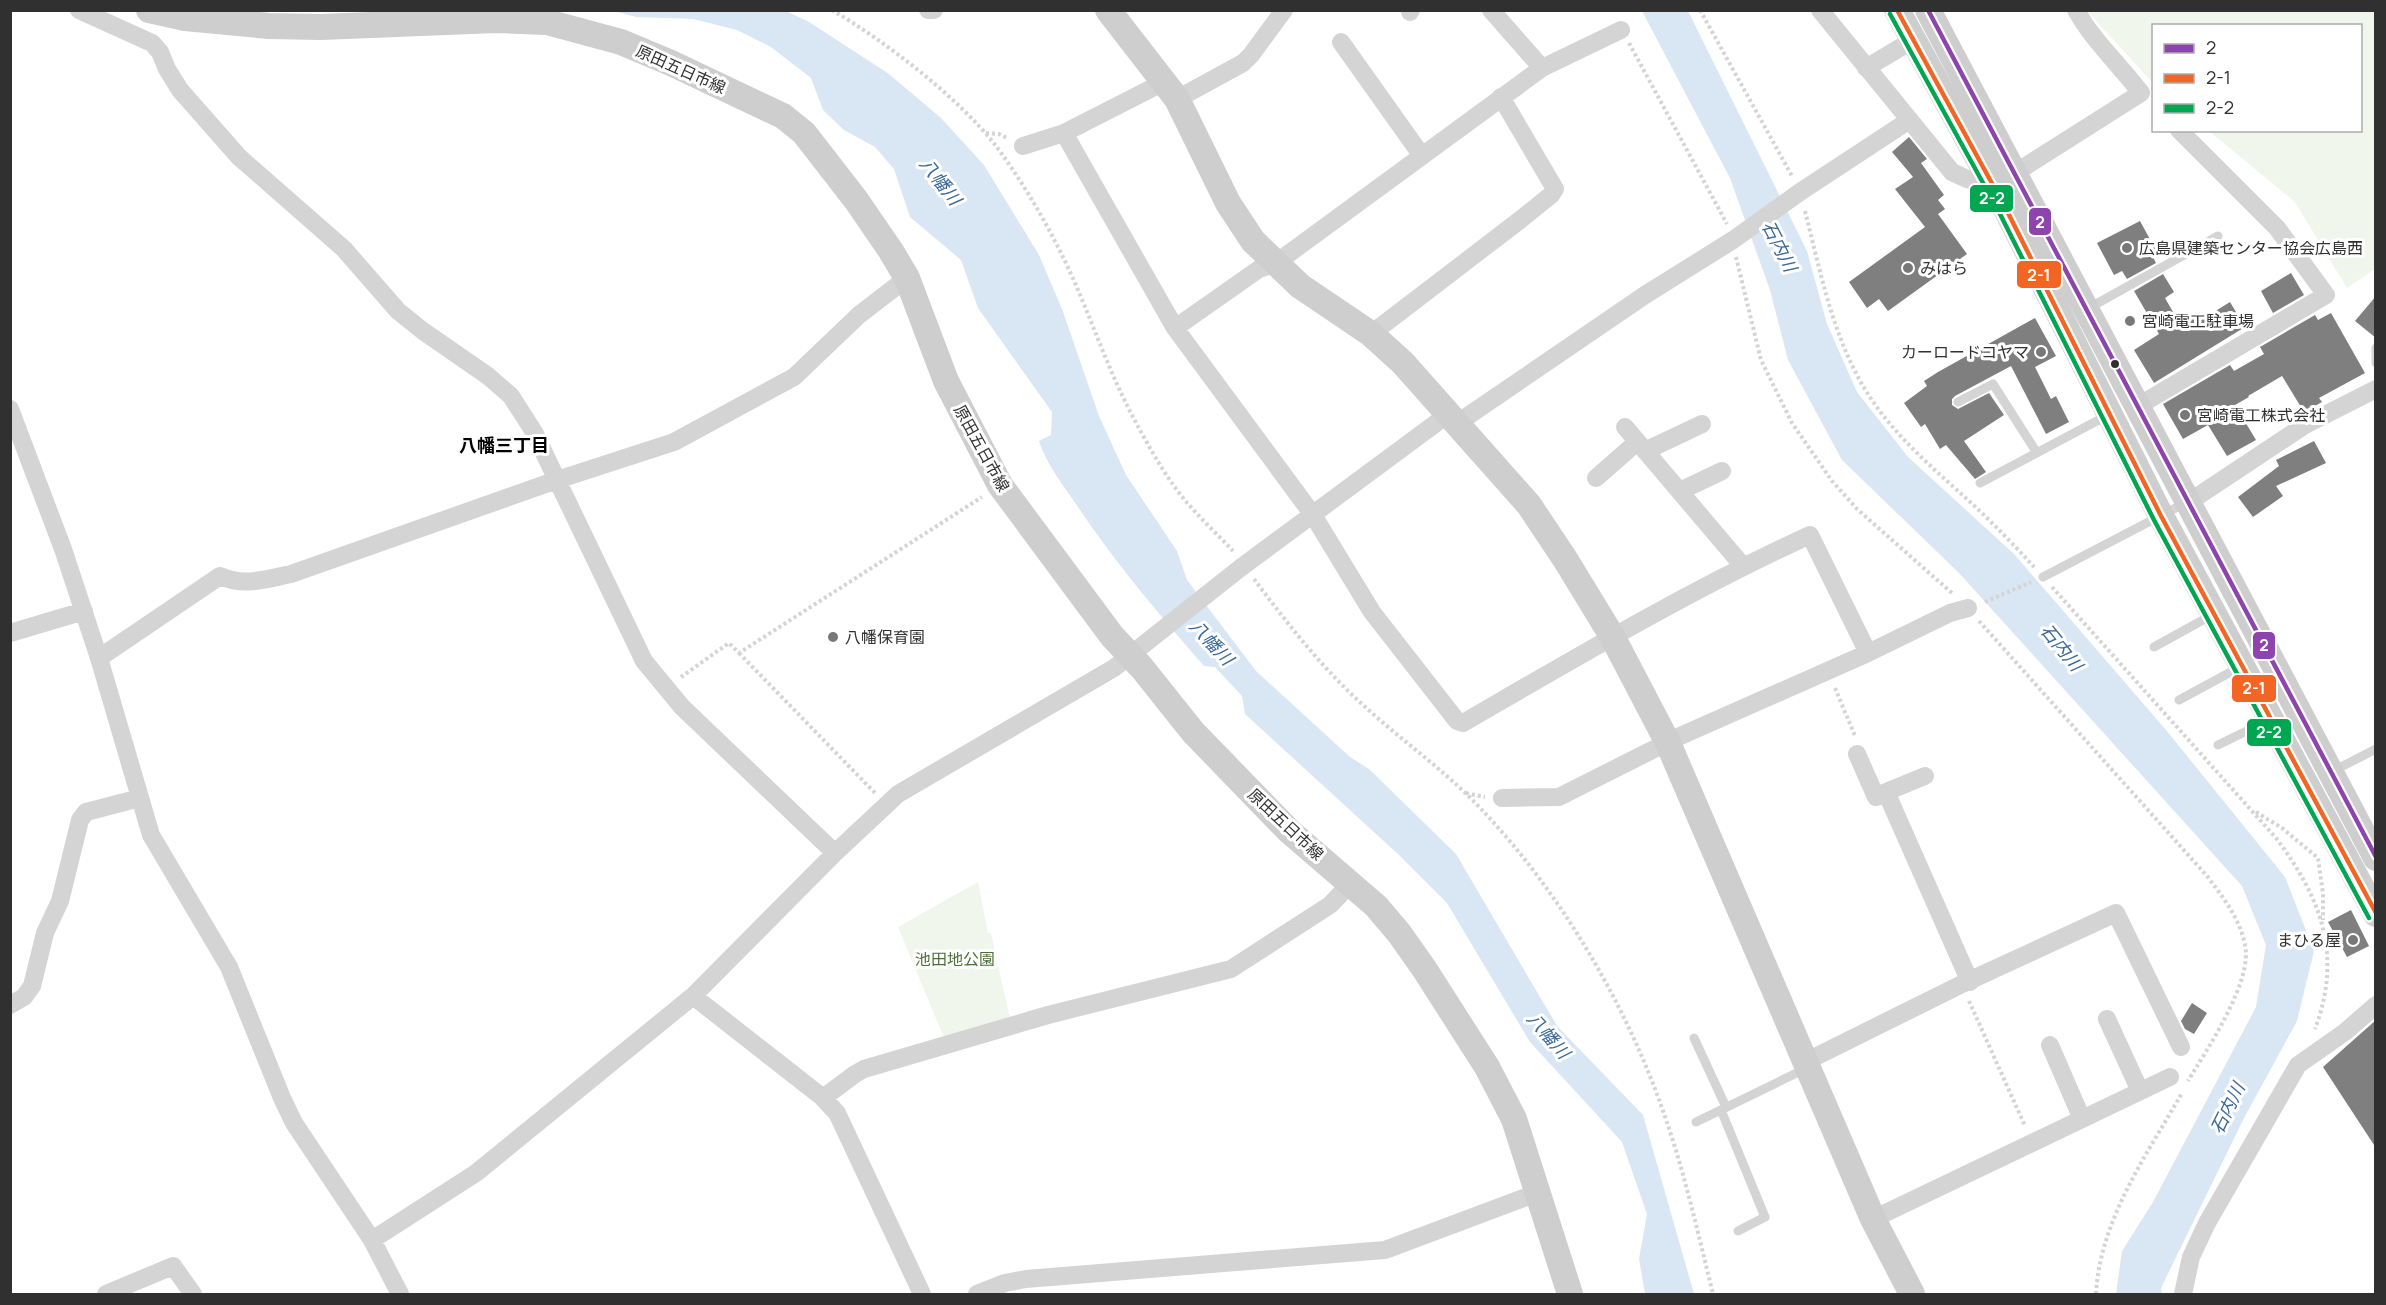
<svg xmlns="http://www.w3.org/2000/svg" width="2386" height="1305" font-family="Manrope,'Noto Sans JP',sans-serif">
<rect width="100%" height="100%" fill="#fff"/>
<path fill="#f0f6ec" d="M 2087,11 L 2375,11 L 2375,269 L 2347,288 L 2295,202 L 2209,131 L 2360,130 L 2360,26 L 2154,26 L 2153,83 Z
M 978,882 L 988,933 L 991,933 L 1010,1019 L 944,1038 L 898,927 Z"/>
<path fill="#d9e6f3" d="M 614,11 L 786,11 L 809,22 L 889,74 L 941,118 L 984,165 L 1039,255 L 1062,309 L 1099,416 L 1126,475 L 1177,551 L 1187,580 L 1256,671 L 1350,757 L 1369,769 L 1456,854 L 1557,1026 L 1643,1115 L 1694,1294 L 1645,1294 L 1639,1259 L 1647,1214 L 1622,1142 L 1530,1042 L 1447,903 L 1399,855 L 1245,714 L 1242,696 L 1215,667 L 1204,666 C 1158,613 1115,563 1076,504 C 1062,484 1047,465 1039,441 L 1051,435 L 1052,412 L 978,308 L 961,260 L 910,217 L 894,169 L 875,147 L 844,130 L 823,110 L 811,78 L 771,47 L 737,30 L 693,19 L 636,17 Z
M 1642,11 L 1688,11 L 1807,251 L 1827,324 L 1857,392 L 1908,457 L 2014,554 L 2166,730 L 2285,877 L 2314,951 L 2297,1021 L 2244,1118 L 2161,1288 L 2162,1294 L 2116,1294 L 2122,1251 L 2153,1202 L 2256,1007 L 2266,945 L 2242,886 L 1959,573 L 1842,460 L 1788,360 L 1770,290 L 1730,178 Z"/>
<path fill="#7f7f7f" d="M 1909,137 L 1927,159 L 1921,163 L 1944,195 L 1938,200 L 1945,209 L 1938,214 L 1967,254 L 1888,311 L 1879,299 L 1867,308 L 1849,282 L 1925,227 L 1895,189 L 1913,177 L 1892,152 Z
M 2140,221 L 2157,252 L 2152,255 L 2156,263 L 2127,279 L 2122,271 L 2114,275 L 2097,243 Z
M 2291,273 L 2304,295 L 2273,313 L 2261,291 Z
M 2163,274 L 2174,292 L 2165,298 L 2180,324 L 2198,314 L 2201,320 L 2230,302 L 2245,327 L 2154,383 L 2134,350 L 2159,334 L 2134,291 Z
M 2376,296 L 2376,338 L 2355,321 Z
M 2331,313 L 2365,373 L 2319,398 L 2322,402 L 2304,412 L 2282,376 L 2248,396 L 2249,397 L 2235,405 L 2256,440 L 2227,456 L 2208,425 L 2183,439 L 2163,404 L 2230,365 L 2234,371 L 2264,354 L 2260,347 L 2315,315 L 2318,320 Z
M 2035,318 L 2056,356 L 2035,367 L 2051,399 L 2056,396 L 2069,422 L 2046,434 L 2011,366 L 1955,396 L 1952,399 L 1952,405 L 1958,409 L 1989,393 L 2004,415 L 1964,441 L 1986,472 L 1975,479 L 1946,445 L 1940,449 L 1925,424 L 1921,427 L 1904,403 L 1927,386 L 1924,381 L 1938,372 Z
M 2314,441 L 2326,463 L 2276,486 L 2283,496 L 2253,517 L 2238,497 L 2279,466 L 2276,460 Z
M 2351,910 L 2369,946 L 2347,957 L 2328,922 Z
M 2192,1003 L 2207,1013 L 2194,1034 L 2185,1029 L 2181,1021 Z
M 2376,1020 L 2376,1148 L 2323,1067 Z"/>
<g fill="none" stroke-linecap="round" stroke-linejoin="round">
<path stroke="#d4d4d4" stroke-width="4" stroke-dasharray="3 3" stroke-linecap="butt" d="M 832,10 C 886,42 958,97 996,146 C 1022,181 1045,220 1064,259 C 1089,311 1106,366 1133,417 C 1149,447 1167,480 1189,505 C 1203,521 1219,536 1233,551
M 1700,10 L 1792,176
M 1629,43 L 1727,224
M 986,133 L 999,134 L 1007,138
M 1805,211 C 1822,278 1835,349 1876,406 C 1902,442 1936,471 1968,500 C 1992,522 2014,545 2035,568
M 1736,257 L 1761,360 L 1792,423 L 1832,481 L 1857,509 L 1953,594
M 1254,579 C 1287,623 1322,668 1363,705 C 1402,741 1446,771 1482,810 C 1560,892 1626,1004 1663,1111 C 1684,1170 1698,1233 1713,1294
M 2052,587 L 2276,838 C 2321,898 2343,954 2315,1029
M 1985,602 L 2031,582
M 1979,621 L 2207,876 C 2223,897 2240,919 2245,945 C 2253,982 2207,1049 2188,1081
M 739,653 L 875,793
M 681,677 L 729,643 L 739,653 L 982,497
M 1835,688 L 1855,736
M 1466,793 L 1485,797
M 2256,812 L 2282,828 L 2318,858 L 2323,894 L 2323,920
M 1969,1001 L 2025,1126
M 2096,1294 C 2100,1220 2146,1156 2182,1093"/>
<path stroke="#d4d4d4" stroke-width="9" d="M 2089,308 L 2218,236
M 2376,348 L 2376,363
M 1958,402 L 1993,384 L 2037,453
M 1980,483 L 2108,415
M 2043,577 L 2187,502
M 2154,647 L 2212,615
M 2179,700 L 2240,667
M 2218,745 L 2269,720
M 2333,771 L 2376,749
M 1694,1038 L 1726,1107
M 1721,1110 L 1765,1217 L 1738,1231
M 1696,1122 L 1807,1068"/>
<path stroke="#d4d4d4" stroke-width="18" d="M 79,10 L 152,43 L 160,52 L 167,69 L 180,90 L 239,157 L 344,249 L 398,311 L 423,331 L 488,376 L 511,396 L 534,432 L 644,661 L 682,707 L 835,853
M 928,10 L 934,10
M 1491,10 L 1542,68
M 1820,10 L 1952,172 L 1967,179 L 1993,185 L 2015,173 L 2141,93 C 2120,65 2093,41 2076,10
M 1410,12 L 1411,10
M 1341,42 L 1422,156
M 1866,68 L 1913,40
M 1177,99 L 1243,63 L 1251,55 L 1284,10
M 1064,133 L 1175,328 L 1313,515 L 1372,612 L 1457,721 L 1463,723 C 1577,657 1690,590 1810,535 L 1868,653
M 1023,146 L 1064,133 L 1164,82
M 1175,328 L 1259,269 L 1276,263 L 1542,68 L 1621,30
M 1371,334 L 1520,220 L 1551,195 L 1555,189 L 1501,97
M 2138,406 L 2326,295 L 2277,228 L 2179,130
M 10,409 L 63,549 L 99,658 L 151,835 L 229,967 L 282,1098 L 294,1123 L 372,1240 L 400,1294
M 1625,427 L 1743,566
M 1645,451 L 1702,424
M 1596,478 L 1637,442
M 1680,491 L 1722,471
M 2189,502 L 2305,425 L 2376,389
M 10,633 L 84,611
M 99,658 L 220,576 C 245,587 266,579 291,574 L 557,480 L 674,442 L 794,377 L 859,315 L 907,278
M 1857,754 L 1876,797 L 1886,792 L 1970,982
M 1886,792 L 1925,776
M 1502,798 L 1559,797 L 1678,737 L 1868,653 L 1950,613 L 1968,608
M 693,996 L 822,1097 L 837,1113 L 922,1294
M 10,1005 L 24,997 L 32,986 L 45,933 L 60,901 L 80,820 L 86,812 L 140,798
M 2107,1019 L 2140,1091
M 2050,1045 L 2082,1119
M 1805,1062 L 1962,984 L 2116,913 L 2181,1047
M 823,1098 L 855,1074 L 864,1069 L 1048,1015 L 1231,969 L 1330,905 L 1351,883
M 1873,1219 L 2170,1077
M 372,1240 L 476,1173 L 693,996 L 835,853 L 898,794 L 1114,668 L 1239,569 L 1447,415 L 1462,420 L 1645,295 L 1733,240 L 1800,192 L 1908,121
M 106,1294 L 173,1266 L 193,1294
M 977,1294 L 1005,1283 L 1026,1279 L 1385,1250 L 1537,1193
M 2183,1294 L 2191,1257 L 2207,1223 L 2298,1065 L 2345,1032 L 2376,1005"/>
<path stroke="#cecece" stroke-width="26" d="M 149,10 L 185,18 L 269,26 L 321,27 L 496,20 L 547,22 L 621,42 L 671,63 L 783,116 L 804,133 L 856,200 L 891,251 L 907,278 L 946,381 L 1000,485 L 1112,636 L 1142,668 L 1193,732 L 1289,831 L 1376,906 L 1399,933 L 1425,970 L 1487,1067 L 1514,1119 L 1570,1294
M 1108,10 L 1177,99 L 1228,203 L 1253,241 L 1300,286 L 1371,334 L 1403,363 L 1529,505 L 1565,559 L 1612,636 L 1668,743 L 1873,1219 L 1912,1294
M 1897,10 L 2006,209 L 2161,516 L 2376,914
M 1928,10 L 2376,858"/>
<defs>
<path id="bus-1" d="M 1928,10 L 2376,857"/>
<path id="bus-2" d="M 1897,10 L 2006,209 L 2161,516 L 2376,913"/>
<path id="bus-3" d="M 1890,14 L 1999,212 L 2154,520 L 2369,918"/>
</defs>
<use href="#bus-1" stroke="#fff" stroke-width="9"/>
<use href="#bus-2" stroke="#fff" stroke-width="9"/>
<use href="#bus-3" stroke="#fff" stroke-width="9"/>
<use href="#bus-1" stroke="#8e44ad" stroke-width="4.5"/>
<use href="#bus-2" stroke="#f26522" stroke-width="4.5"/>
<use href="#bus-3" stroke="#00a651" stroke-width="4.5"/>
</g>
<g fill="#787878" stroke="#fff" stroke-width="2">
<circle cx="2127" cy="248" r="6"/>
<circle cx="1908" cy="268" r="6"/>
<circle cx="2130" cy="321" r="6"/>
<circle cx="2041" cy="352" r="6"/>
<circle cx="2185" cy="415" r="6"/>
<circle cx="833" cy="637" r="6"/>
<circle cx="2353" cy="940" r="6"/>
</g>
<circle fill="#303030" stroke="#fff" stroke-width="2" cx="2115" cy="364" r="5"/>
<g text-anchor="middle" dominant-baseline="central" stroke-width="6" stroke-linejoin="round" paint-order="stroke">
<g font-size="16" fill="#303030" stroke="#fff">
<text transform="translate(681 69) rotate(24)">原田五日市線</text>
<text transform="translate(982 448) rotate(61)">原田五日市線</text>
<text transform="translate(1286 824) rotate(43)">原田五日市線</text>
</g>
<g font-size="16" fill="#303030" stroke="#fff" text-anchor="start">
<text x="2139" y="248">広島県建築センター協会広島西</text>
<text x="1920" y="268">みはら</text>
<text x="2142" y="321">宮崎電工駐車場</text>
<text x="2029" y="352" text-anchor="end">カーロードコヤマ</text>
<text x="2197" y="415">宮崎電工株式会社</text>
<text x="845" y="637">八幡保育園</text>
<text x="2341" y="940" text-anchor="end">まひる屋</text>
</g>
<g font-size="16" fill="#4c6f3a" stroke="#fff">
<text x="955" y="959">池田地公園</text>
</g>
<g font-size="18" font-style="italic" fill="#396797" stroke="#fff">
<text transform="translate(941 181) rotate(52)">八幡川</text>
<text transform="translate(1780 246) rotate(63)">石内川</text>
<text transform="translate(1212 642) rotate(47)">八幡川</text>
<text transform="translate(2062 647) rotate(51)">石内川</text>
<text transform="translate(1549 1035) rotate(49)">八幡川</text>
<text transform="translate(2227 1108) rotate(-64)">石内川</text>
</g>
<g font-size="18" font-weight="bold" fill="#000" stroke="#fff">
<text x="504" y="445">八幡三丁目</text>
</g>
</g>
<g stroke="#fff" stroke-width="2">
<rect x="1969" y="184" width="45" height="29" rx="6" fill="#00a651"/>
<rect x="2028" y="207" width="24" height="29" rx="6" fill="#8e44ad"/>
<rect x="2016" y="260" width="46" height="29" rx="6" fill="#f26522"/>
<rect x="2252" y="631" width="24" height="29" rx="6" fill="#8e44ad"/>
<rect x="2231" y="674" width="46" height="29" rx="6" fill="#f26522"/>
<rect x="2246" y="718" width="46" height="29" rx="6" fill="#00a651"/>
</g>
<g font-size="16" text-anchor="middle" font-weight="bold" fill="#fff">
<text x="1992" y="204">2-2</text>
<text x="2040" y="228">2</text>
<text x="2039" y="281">2-1</text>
<text x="2264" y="651">2</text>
<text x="2254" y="694">2-1</text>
<text x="2269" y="738">2-2</text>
</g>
<rect width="2386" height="1305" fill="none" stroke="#303030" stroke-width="24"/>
<rect x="2152" y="24" width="210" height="108" fill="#ffffff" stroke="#acacac" stroke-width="1.5"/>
<rect x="2164" y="44" width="30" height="9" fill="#8e44ad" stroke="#acacac" stroke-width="1.5"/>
<text x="2206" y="54" font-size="18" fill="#303030">2</text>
<rect x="2164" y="74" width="30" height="9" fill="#f26522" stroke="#acacac" stroke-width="1.5"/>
<text x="2206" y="84" font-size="18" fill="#303030">2-1</text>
<rect x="2164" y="104" width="30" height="9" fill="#00a651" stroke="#acacac" stroke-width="1.5"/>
<text x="2206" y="114" font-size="18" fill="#303030">2-2</text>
</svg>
